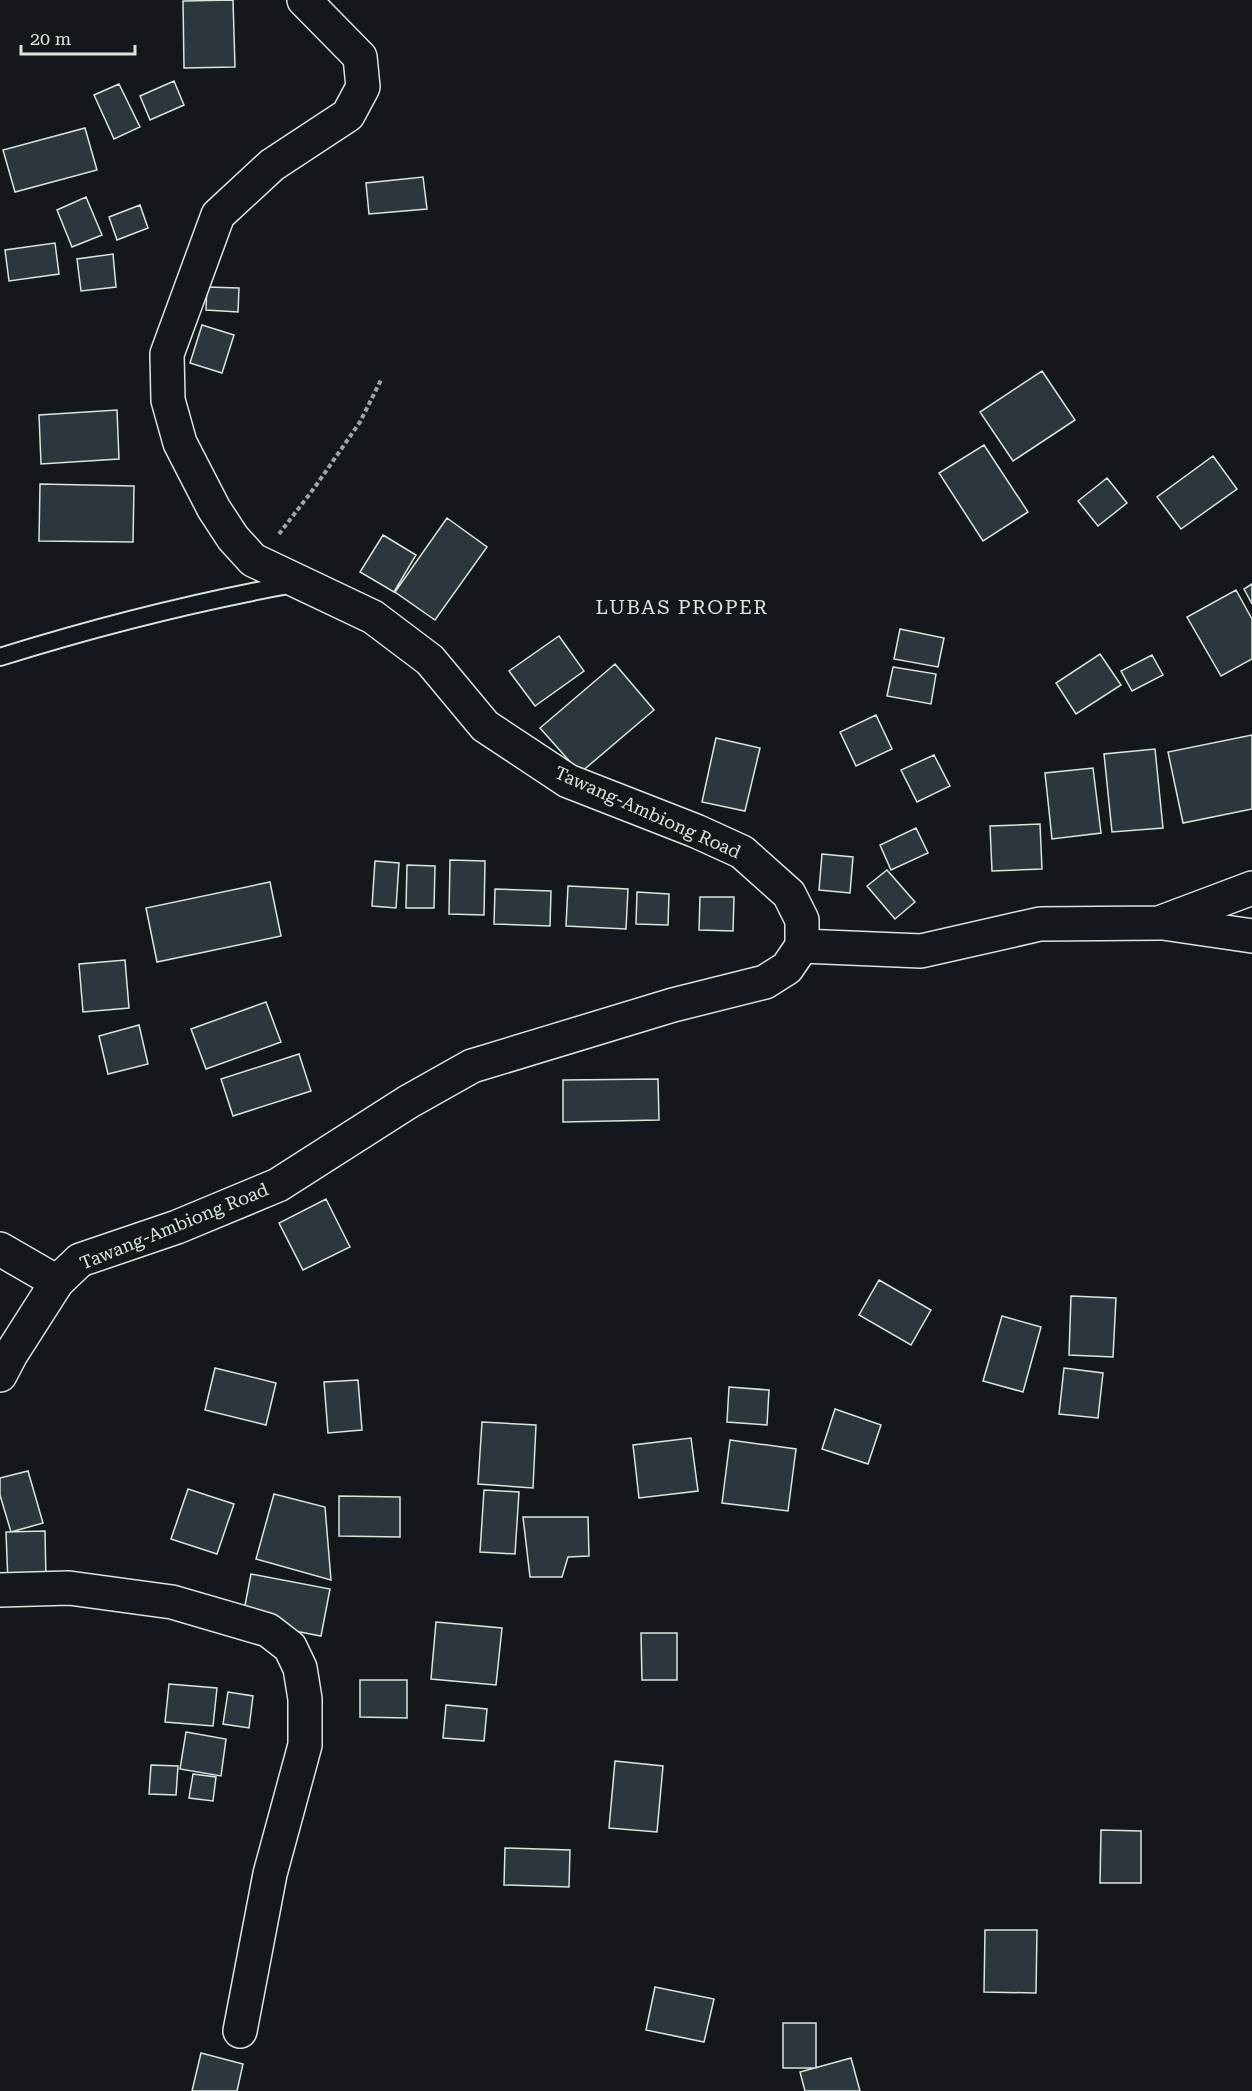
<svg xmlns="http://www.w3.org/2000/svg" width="1252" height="2091" font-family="'Roboto Serif',serif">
<rect width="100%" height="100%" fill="#14181c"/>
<path fill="#2c363c" stroke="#d8e6dc" stroke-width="1.5" d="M 233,0 L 235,67 L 184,68 L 183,1 Z
M 174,81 L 184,105 L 150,120 L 140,96 Z
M 119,84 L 140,127 L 114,139 L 94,95 Z
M 85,128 L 97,170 L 15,192 L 3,150 Z
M 423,177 L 427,209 L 369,214 L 366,183 Z
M 86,197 L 102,235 L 72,247 L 57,210 Z
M 140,205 L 148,228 L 117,240 L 109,217 Z
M 55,243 L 59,274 L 9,281 L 5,250 Z
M 113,254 L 116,287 L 81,291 L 77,259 Z
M 207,287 L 239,288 L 238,312 L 206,310 Z
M 202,325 L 234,335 L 222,373 L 190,363 Z
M 1042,371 L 1075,420 L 1013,461 L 980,412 Z
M 117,410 L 119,459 L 41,464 L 39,415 Z
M 984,445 L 1028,512 L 983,541 L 939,473 Z
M 1213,456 L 1237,489 L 1181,529 L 1157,497 Z
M 1107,478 L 1127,503 L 1098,526 L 1078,501 Z
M 40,484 L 134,486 L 133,542 L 39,541 Z
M 447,518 L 487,547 L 435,620 L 395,592 Z
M 383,535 L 416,555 L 394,592 L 360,572 Z
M 1252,584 L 1252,604 L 1244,589 Z
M 1236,590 L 1252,619 L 1252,659 L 1221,676 L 1187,617 Z
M 900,629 L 944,638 L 938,667 L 894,659 Z
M 559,636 L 584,671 L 535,706 L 509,671 Z
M 1100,654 L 1121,685 L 1076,714 L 1056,683 Z
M 1152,655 L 1163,675 L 1132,691 L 1121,671 Z
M 615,664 L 654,710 L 580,773 L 540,728 Z
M 893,667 L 936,674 L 931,704 L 887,696 Z
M 876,715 L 892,749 L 856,766 L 840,732 Z
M 1252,735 L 1252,809 L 1183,823 L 1168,752 Z
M 716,738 L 760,748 L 745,811 L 702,802 Z
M 1155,749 L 1163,828 L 1112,832 L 1104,754 Z
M 934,755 L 950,786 L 917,802 L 901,770 Z
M 1093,768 L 1101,833 L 1052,839 L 1045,773 Z
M 1040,824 L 1042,869 L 992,871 L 990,826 Z
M 916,828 L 928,853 L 891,870 L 880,845 Z
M 822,854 L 853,857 L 850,893 L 819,890 Z
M 450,860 L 485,861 L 484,915 L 449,914 Z
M 375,861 L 399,863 L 396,908 L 372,906 Z
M 407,865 L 435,866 L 434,908 L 406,908 Z
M 887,870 L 915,902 L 895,919 L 867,886 Z
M 270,882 L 281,936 L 157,962 L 146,908 Z
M 568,886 L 628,889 L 626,929 L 566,926 Z
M 495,889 L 551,891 L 550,926 L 494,924 Z
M 637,892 L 669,894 L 668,925 L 636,924 Z
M 700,897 L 734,897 L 733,931 L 699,930 Z
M 125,960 L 129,1008 L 83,1012 L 79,964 Z
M 266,1002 L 281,1042 L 206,1069 L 191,1029 Z
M 139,1025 L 148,1064 L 108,1074 L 99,1036 Z
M 299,1054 L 311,1091 L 233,1116 L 221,1079 Z
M 658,1079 L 659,1120 L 563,1122 L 563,1080 Z
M 326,1199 L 350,1247 L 303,1270 L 279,1223 Z
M 879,1280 L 931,1310 L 911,1345 L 859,1315 Z
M 1071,1296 L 1116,1298 L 1113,1357 L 1069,1355 Z
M 1002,1316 L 1041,1327 L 1023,1392 L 983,1381 Z
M 215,1368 L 276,1383 L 266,1425 L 205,1410 Z
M 1064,1368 L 1103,1373 L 1098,1418 L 1059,1414 Z
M 358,1380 L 362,1430 L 328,1433 L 324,1382 Z
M 729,1387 L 769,1390 L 767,1425 L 727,1422 Z
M 835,1409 L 881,1425 L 868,1464 L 822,1449 Z
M 482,1422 L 536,1425 L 533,1488 L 478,1484 Z
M 691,1438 L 698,1491 L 639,1498 L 633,1445 Z
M 730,1440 L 796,1449 L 788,1511 L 722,1503 Z
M 28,1471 L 43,1523 L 11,1532 L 0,1495 L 0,1478 Z
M 188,1489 L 234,1504 L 217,1554 L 171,1539 Z
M 484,1490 L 519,1492 L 515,1554 L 480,1552 Z
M 274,1494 L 325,1507 L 331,1580 L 256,1559 Z
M 339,1496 L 400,1497 L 400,1537 L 339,1536 Z
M 523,1517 L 588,1517 L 589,1556 L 568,1557 L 562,1577 L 530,1577 Z
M 45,1531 L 46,1582 L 8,1583 L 6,1532 Z
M 251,1574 L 330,1589 L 321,1636 L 242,1621 Z
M 436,1622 L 502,1628 L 496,1685 L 431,1679 Z
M 641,1633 L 677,1633 L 677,1680 L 642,1680 Z
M 360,1680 L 407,1680 L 407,1718 L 360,1717 Z
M 169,1684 L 217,1688 L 213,1726 L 165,1722 Z
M 228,1692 L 253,1696 L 249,1728 L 223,1724 Z
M 446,1705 L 487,1709 L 484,1741 L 443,1738 Z
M 186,1732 L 226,1739 L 221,1776 L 180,1769 Z
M 615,1761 L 663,1766 L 657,1832 L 609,1828 Z
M 151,1765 L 178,1766 L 176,1795 L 149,1794 Z
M 193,1774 L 216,1777 L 213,1801 L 189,1798 Z
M 1101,1830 L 1141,1831 L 1141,1883 L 1100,1883 Z
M 505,1848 L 570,1850 L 569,1887 L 504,1885 Z
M 985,1930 L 1037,1930 L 1036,1993 L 984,1992 Z
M 655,1987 L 714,1999 L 704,2042 L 646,2030 Z
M 783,2023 L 816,2023 L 816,2068 L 783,2068 Z
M 201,2053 L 243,2064 L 237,2091 L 192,2091 Z
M 851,2058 L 860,2091 L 805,2091 L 800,2072 Z"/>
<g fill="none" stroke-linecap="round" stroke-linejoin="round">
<defs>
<path id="service" d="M 0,657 C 96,627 195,602 294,584"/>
<path id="minor" d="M 1163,923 L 1252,936
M 802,946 L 921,951 L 1040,924 L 1159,923 L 1252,888
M 0,1249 L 57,1282
M 0,1590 L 69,1588 L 172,1602 L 268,1630 L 290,1647 L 300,1668 L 305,1699 L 305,1745 L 270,1874 L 240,2031"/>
<path id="secondary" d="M 0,1375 L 11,1354 L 57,1282 L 80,1260 L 177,1227 L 278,1185 L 408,1102 L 472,1066 L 673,1005 L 765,982 L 787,968 L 802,946 L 802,920 L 789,894 L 742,852 L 696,831 L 568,781 L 485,726 L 430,660 L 373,617 L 253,560 L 233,538 L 214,509 L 180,443 L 168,400 L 167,354 L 218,215 L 272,165 L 348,115 L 363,87 L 360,57 L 304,0"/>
</defs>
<use href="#service" stroke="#d8e6dc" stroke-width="20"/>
<use href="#minor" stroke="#d8e6dc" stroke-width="36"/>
<use href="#secondary" stroke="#d8e6dc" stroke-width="36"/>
<path stroke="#9da8a2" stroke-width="4" stroke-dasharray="4.5 3" stroke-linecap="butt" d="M 279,534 L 315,487 L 360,422 L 381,380"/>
<use href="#service" stroke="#14181c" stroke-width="16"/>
<use href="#minor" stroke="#14181c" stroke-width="33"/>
<use href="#secondary" stroke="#14181c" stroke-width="33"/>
</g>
<g text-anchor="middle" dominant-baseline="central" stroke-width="4.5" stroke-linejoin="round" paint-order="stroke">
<g font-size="18" fill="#d8e6dc" stroke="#14181c">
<text transform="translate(648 812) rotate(24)">Tawang-Ambiong Road</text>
<text transform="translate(174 1226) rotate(-22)">Tawang-Ambiong Road</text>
</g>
<g font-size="20" letter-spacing="1.5" fill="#d8e6dc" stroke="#14181c">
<text x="682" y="607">LUBAS PROPER</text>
</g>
</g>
<path d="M21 45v9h114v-9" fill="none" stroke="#d8e6dc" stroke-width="3"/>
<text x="30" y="45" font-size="18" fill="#d8e6dc" stroke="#14181c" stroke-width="4.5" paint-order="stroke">20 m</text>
</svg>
